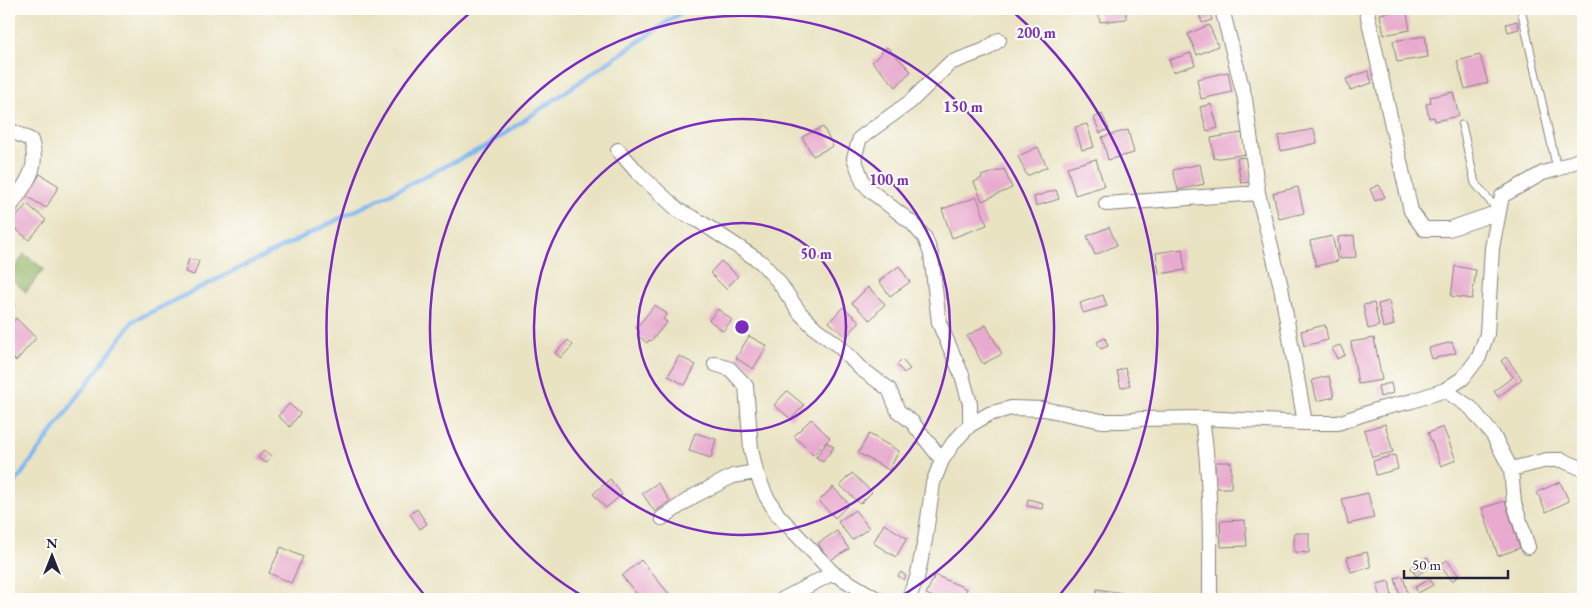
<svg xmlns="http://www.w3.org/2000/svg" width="1592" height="608" font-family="'EB Garamond',serif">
<rect width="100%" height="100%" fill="#fdfcf7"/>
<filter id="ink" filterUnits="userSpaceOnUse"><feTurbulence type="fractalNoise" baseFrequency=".02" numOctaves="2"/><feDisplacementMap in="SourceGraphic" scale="10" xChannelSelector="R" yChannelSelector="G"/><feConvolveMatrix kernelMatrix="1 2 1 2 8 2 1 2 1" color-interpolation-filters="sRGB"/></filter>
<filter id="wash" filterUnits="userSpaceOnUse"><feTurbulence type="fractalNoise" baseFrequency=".0096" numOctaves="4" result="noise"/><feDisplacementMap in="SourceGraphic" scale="20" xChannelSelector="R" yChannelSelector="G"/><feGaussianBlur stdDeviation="1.12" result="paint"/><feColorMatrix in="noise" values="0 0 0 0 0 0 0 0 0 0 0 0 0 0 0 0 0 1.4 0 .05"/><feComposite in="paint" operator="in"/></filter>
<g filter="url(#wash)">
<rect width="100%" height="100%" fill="#e9e3c2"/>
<path fill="#96b76b" stroke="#5c6c53" d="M 24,254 L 44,269 L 26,292 L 9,277 Z"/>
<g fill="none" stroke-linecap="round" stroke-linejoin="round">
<path stroke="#81b7f0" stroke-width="4.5" d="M 9,491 L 133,321 L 488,145 L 686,9"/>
</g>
<g id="blocks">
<path fill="#e8aace" d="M 1106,9 L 1126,9 L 1126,19 L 1100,22 L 1098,10 Z
M 1198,9 L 1209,9 L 1212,20 L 1202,23 Z
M 1406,9 L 1410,30 L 1384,35 L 1380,14 Z
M 1517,21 L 1519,29 L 1508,32 L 1506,24 Z
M 1209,25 L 1218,46 L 1197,55 L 1188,34 Z
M 1425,36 L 1428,57 L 1397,62 L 1393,41 Z
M 887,47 L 911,71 L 896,87 L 872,62 Z
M 1191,53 L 1195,65 L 1173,72 L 1169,60 Z
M 1480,55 L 1488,83 L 1465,89 L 1457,61 Z
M 1368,71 L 1372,83 L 1350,90 L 1346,79 Z
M 1228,72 L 1232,92 L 1201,99 L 1197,79 Z
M 1453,92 L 1459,116 L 1435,121 L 1434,117 L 1429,118 L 1426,104 L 1431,103 L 1430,97 Z
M 1211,104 L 1218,128 L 1207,131 L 1200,107 Z
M 1102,114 L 1109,129 L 1100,133 L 1094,118 Z
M 1087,124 L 1094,147 L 1082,150 L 1075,127 Z
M 823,127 L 833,146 L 813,156 L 802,137 Z
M 1314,129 L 1317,143 L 1281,151 L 1278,136 Z
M 1128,130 L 1134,153 L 1108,160 L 1102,137 Z
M 1242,133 L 1246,154 L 1214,159 L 1211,138 Z
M 1038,147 L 1047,167 L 1027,176 L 1018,156 Z
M 1246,157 L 1251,182 L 1241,183 L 1237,158 Z
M 1096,159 L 1104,186 L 1075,195 L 1067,167 Z
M 1200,164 L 1204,184 L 1178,190 L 1173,170 Z
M 1004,169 L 1012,188 L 982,201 L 974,182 L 982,178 L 981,176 Z
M 40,174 L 59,186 L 46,208 L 26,196 Z
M 1379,185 L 1385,197 L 1375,201 L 1370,189 Z
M 1298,187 L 1304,213 L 1279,219 L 1273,193 Z
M 1056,190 L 1059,199 L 1036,206 L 1034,197 Z
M 977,197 L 987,225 L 952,238 L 942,209 Z
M 27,204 L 46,220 L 29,240 L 10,224 Z
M 1109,227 L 1117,245 L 1095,255 L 1087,236 Z
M 1354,235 L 1356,257 L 1340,259 L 1338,237 Z
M 1332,236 L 1338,261 L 1316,266 L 1310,241 Z
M 1182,249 L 1185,270 L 1159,274 L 1156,253 Z
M 189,259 L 199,261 L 194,275 L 185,272 Z
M 721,261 L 738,276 L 726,289 L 710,273 Z
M 899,266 L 910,282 L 890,296 L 879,281 Z
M 1455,266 L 1476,270 L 1472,299 L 1451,296 Z
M 868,287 L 885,304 L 870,320 L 852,303 Z
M 1103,295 L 1107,306 L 1083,313 L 1080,303 Z
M 9,299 L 15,305 L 9,311 Z
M 1389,301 L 1394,325 L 1383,328 L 1378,304 Z
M 1374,303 L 1379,326 L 1368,329 L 1363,305 Z
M 655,305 L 667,314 L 663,319 L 667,322 L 651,341 L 649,340 L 647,343 L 637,335 L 640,332 L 636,328 Z
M 843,307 L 860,322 L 846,337 L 829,322 Z
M 718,309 L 732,320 L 723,331 L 709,320 Z
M 16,318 L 36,338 L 16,361 L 9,354 L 9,327 Z
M 986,325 L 1002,354 L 983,364 L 967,336 Z
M 1325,325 L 1328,340 L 1304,346 L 1301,331 Z
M 749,336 L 767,346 L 753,369 L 736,358 Z
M 1105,338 L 1108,346 L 1101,349 L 1097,342 Z
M 1374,338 L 1382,380 L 1358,384 L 1351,342 Z
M 568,340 L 573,345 L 561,358 L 555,353 Z
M 1452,342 L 1456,353 L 1432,359 L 1429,348 Z
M 1340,345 L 1345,355 L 1337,359 L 1332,348 Z
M 679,356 L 696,365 L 685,385 L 668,376 Z
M 1506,357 L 1522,379 L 1498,397 L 1494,391 L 1513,377 L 1501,361 Z
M 902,360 L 910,369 L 904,373 L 897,365 Z
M 1125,368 L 1130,385 L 1121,388 L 1117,371 Z
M 1329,376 L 1334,397 L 1317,401 L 1312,380 Z
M 1391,383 L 1393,393 L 1380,397 L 1378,386 Z
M 787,391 L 804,405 L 791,419 L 774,405 Z
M 289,404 L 300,413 L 290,427 L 278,416 Z
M 811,419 L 830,438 L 813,455 L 794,436 Z
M 1385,424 L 1393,452 L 1372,457 L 1364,430 Z
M 1443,427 L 1456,460 L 1441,466 L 1428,433 Z
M 695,433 L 716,439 L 711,458 L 689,451 Z
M 869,434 L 899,451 L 889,470 L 858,453 Z
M 827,442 L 834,447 L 823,462 L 816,457 Z
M 263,451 L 272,456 L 266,463 L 258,458 Z
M 1395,455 L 1398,469 L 1376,475 L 1373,461 Z
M 1215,462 L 1231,462 L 1231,488 L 1215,488 Z
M 852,473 L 872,492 L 860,504 L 840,485 Z
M 610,479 L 622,494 L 606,508 L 593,494 Z
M 1560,482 L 1569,501 L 1546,512 L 1537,492 Z
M 658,483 L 670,501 L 655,512 L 642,493 Z
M 833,487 L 849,504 L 835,518 L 819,501 Z
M 1368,493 L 1374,518 L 1348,524 L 1342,499 Z
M 1028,499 L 1043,503 L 1042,509 L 1027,506 Z
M 1505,501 L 1520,548 L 1498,556 L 1482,508 Z
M 417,509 L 427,524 L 420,529 L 410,514 Z
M 855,510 L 869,528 L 852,540 L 838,522 Z
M 1245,520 L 1247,546 L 1221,547 L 1220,521 Z
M 884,524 L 907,538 L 896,557 L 873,543 Z
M 837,531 L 849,549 L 829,561 L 818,543 Z
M 1294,533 L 1309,533 L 1309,553 L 1294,552 Z
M 281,547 L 303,557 L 291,583 L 269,573 Z
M 1367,552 L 1371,567 L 1351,572 L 1347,557 Z
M 1427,557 L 1432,565 L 1416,576 L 1411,568 Z
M 641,560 L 670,595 L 665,599 L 641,599 L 622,576 Z
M 1447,560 L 1459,576 L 1452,581 L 1440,565 Z
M 901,572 L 906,576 L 904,580 L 898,576 Z
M 935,575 L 967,589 L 962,599 L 938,599 L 926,594 Z
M 1403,576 L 1408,595 L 1400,597 L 1395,578 Z
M 1430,579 L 1433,585 L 1418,593 L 1415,587 Z
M 1389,581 L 1392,596 L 1381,599 L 1377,584 Z
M 1097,589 L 1122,593 L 1121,599 L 1096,599 Z"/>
</g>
</g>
<g filter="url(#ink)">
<use href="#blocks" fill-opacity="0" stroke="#86827e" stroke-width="1"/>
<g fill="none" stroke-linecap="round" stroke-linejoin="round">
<defs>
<path id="lane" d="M 1521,9 L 1557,169
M 1462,125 L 1475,183 L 1499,212"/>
<path id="street" d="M 1222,9 L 1245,99 L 1258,193 L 1281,287 L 1305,423
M 1369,9 L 1367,13 L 1411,211 L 1424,229 L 1449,229 L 1499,212
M 9,130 L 31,140 C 41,170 24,185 9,209
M 618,150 L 638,173 L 678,210 L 699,221 L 761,262 L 778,281 L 800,313 L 816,329 L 839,346 L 860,368 L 889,389 L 898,411 L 912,422 L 942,460
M 1106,204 L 1258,193
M 715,364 L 730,369 L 746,386 L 751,449 L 756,472 L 766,496 L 778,515 L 833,573 L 877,599
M 1445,390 L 1471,408 L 1493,435 L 1511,469 L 1514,503 L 1528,547
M 1202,418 C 1211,478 1210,539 1210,599
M 970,425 L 970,404 L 962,375 L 939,323 L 931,254 L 925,238 L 912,223 L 872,192 L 863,182 L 854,158 L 860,138 L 910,102 L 950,63 L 985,50 L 999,40
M 1511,469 L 1547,460 L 1562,460 L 1583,469
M 662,518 L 694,496 L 733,476 L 756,472
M 783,599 L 833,573
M 908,599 L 917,578 L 925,540 L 933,483 L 942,460 L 954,442 L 970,425 L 989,414 L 1011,408 L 1044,409 L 1102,421 L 1123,421 L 1142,419 L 1202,418 L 1305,423 L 1338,423 L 1379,409 L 1412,401 L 1445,390 L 1463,378 L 1479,357 L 1487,334 L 1492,248 L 1502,196 L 1543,173 L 1557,169 L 1583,158"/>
</defs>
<use href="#lane" stroke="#86827e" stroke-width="9"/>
<use href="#street" stroke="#86827e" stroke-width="16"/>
<use href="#lane" stroke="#fff" stroke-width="7"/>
<use href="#street" stroke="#fff" stroke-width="14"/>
</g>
</g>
<g fill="none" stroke="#7b2cbf" stroke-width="2.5">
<circle cx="742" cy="327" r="104"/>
<circle cx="742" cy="327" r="208"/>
<path d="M588 599A312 312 0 1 1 896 599"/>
<path d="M426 597A416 416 0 0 1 472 11M1012 11A416 416 0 0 1 1058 597"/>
</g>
<circle cx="742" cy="327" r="8" fill="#7b2cbf" stroke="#fdfcf7" stroke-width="2.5"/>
<g font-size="15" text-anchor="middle" font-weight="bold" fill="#7b2cbf" stroke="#fdfcf7" stroke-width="4.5" stroke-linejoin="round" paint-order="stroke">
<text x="1036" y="38">200 m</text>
<text x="963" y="112">150 m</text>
<text x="889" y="185">100 m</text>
<text x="816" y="259">50 m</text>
</g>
<rect width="1592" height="608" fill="none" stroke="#fdfcf7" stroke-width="30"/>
<g transform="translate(52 556)" stroke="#fdfcf7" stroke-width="4" paint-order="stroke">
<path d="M0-4L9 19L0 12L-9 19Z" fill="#22223b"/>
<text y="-8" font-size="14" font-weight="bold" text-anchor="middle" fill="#22223b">N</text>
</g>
<path d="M1404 570v8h104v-8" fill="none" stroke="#22223b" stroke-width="2.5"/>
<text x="1412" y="570" font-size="15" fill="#22223b" stroke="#fdfcf7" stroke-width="4" paint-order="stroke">50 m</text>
</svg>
